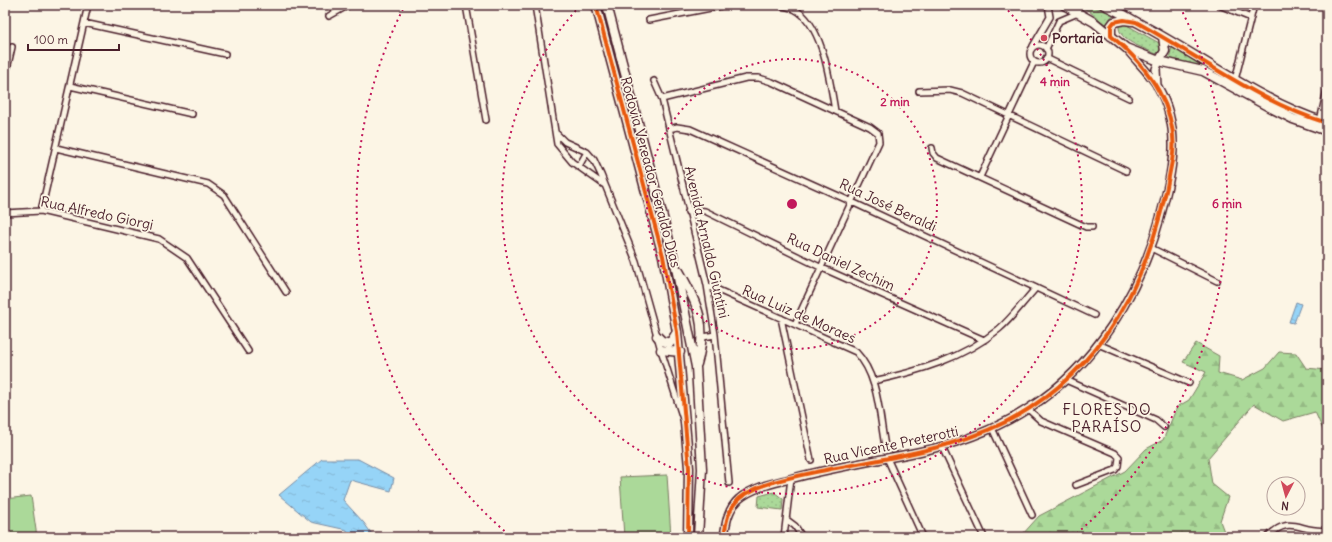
<svg xmlns="http://www.w3.org/2000/svg" width="1332" height="542" font-family="Delius,sans-serif">
<defs>
<pattern id="grass-dots" width="8" height="8" patternUnits="userSpaceOnUse"><rect width="8" height="8" fill="#abd999"/><path d="M2 2h.1M6 6h.1" fill="none" stroke="#95ba84" stroke-width="1.8" stroke-linecap="round"/></pattern>
<pattern id="forest-firs" width="22" height="20" patternUnits="userSpaceOnUse"><rect width="22" height="20" fill="#abd999"/><path d="M5 1l3.5 6h-7zM16 11l3.5 6h-7z" fill="#95ba84"/></pattern>
<pattern id="water-ripples" width="26" height="14" patternUnits="userSpaceOnUse"><rect width="26" height="14" fill="#96d4f7"/><path d="M2 4q2-2 4 0t4 0M15 11q2-2 4 0t4 0" fill="none" stroke="#83b6d4"/></pattern>
</defs>
<rect width="100%" height="100%" fill="#fcf5e5"/>
<filter id="ink" filterUnits="userSpaceOnUse"><feTurbulence type="fractalNoise" baseFrequency=".025" numOctaves="2"/><feDisplacementMap in="SourceGraphic" scale="8" xChannelSelector="R" yChannelSelector="G"/><feConvolveMatrix kernelMatrix="1 2 1 2 8 2 1 2 1" color-interpolation-filters="sRGB"/></filter>
<g filter="url(#ink)">
<path fill="url(#grass-dots)" stroke="#7a7c62" d="M 1078,5 L 1089,5 L 1115,14 L 1110,18 L 1106,25 L 1089,11 Z
M 1123,23 L 1161,44 L 1160,50 L 1156,54 C 1145,48 1117,41 1119,25 Z
M 1172,47 L 1205,67 L 1169,58 Z
M 774,492 L 783,499 L 782,510 L 758,507 L 759,496 Z"/>
<path fill="url(#forest-firs)" stroke="#7a7c62" d="M 1196,343 L 1219,356 L 1218,373 L 1242,380 L 1265,368 L 1279,352 L 1296,353 L 1306,368 L 1327,370 L 1327,439 L 1315,412 L 1283,421 L 1254,404 L 1208,458 L 1212,484 L 1228,497 L 1220,521 L 1226,537 L 1015,537 L 1022,535 L 1039,516 L 1125,471 L 1146,449 L 1163,440 L 1177,407 L 1189,400 L 1206,372 L 1183,362 Z"/>
<path fill="#abd999" stroke="#7a7c62" d="M 667,475 L 671,537 L 624,537 L 620,477 Z
M 31,496 L 37,537 L 5,537 L 5,499 Z"/>
<path fill="url(#water-ripples)" stroke="#788ca5" d="M 1296,302 L 1301,304 L 1294,323 L 1289,322 Z
M 322,459 L 358,459 L 394,478 L 391,491 L 350,480 L 343,500 L 364,523 L 374,537 L 348,537 L 347,530 L 311,522 L 279,495 Z"/>
<g fill="none" stroke-linecap="round" stroke-linejoin="round">
<defs>
<path id="street" d="M 466,5 L 486,120
M 535,5 L 557,144 L 572,162 L 603,184
M 779,5 C 784,6 789,7 794,9 C 823,23 830,82 835,111
M 1219,5 L 1251,18
M 329,16 L 349,5
M 649,20 L 726,5
M 84,23 L 225,54
M1030 54a9 9 0 1 1 18 0a9 9 0 1 1-18 0Z
M 1033,46 L 1050,17 L 1048,5
M 1046,49 L 1059,21 L 1078,13
M 1046,58 L 1129,98
M 5,78 L 12,47
M 1235,80 L 1254,5
M 654,81 L 662,99 L 707,285 L 715,335 L 729,483
M 70,86 L 192,114
M 919,91 L 950,90 L 962,93 L 1126,171
M 662,99 L 746,78 L 759,78 L 772,82 L 870,127 L 878,133 L 879,142 L 795,324
M 1320,121 L 1327,89
M 669,129 L 677,127 L 690,129 L 852,202 L 1094,315
M 557,134 L 565,142 L 587,152 L 594,160 L 601,175 L 636,261 L 661,350 L 683,419
M 56,148 L 208,184 L 224,195 L 286,292
M 932,148 L 933,153 L 937,158 L 1086,227 L 1092,227
M 579,166 L 587,152
M 980,177 L 1034,62
M 41,211 L 88,5
M 688,212 L 697,210 L 705,211 L 820,267 L 984,340
M 5,213 L 41,211 L 159,239 L 187,258 L 248,351
M 1151,248 L 1217,281
M 707,285 L 856,352 C 879,376 879,415 885,446
M 781,318 L 811,460
M 703,337 L 715,335
M 1098,344 L 1189,383
M 1066,380 L 1156,420 L 1164,427
M 873,381 C 917,372 964,358 999,329 C 1013,317 1024,301 1036,288
M 1028,409 L 1041,421 L 1115,453 L 1119,457 L 1118,466 L 1115,470 L 1076,485
M 992,428 L 1032,515
M 942,447 L 984,537
M 887,458 L 923,537
M 787,520 L 795,526 L 802,537
M 784,537 L 791,478
M 1268,537 C 1290,513 1302,534 1327,530"/>
<path id="secondary" d="M 1157,86 L 1156,69 L 1159,61
M 724,537 C 726,522 728,509 739,499 C 752,488 770,484 786,480 C 829,468 874,461 918,452 C 957,444 995,430 1029,408 C 1095,366 1140,293 1160,218 C 1172,172 1183,131 1158,87 C 1150,73 1136,61 1126,48"/>
<path id="primary" d="M 596,5 L 663,256 L 677,332 L 689,468 L 688,537
M 607,5 L 675,263 L 696,367 L 702,469 L 698,537
M 1064,5 L 1094,22 L 1126,48 L 1159,61 L 1203,71 L 1269,107 L 1293,119 L 1327,131
M 1104,5 C 1118,11 1131,19 1144,26 C 1205,59 1261,102 1327,123
M 1111,36 L 1111,26 L 1114,22 L 1124,20 L 1132,21
M 1159,61 L 1165,51 L 1163,37
M 679,271 C 698,304 708,326 697,364
M 657,336 L 662,341 L 670,343 L 677,332
M 661,350 L 680,352"/>
</defs>
<use href="#street" stroke="#4a1f2b" stroke-width="8"/>
<use href="#secondary" stroke="#4a1f2b" stroke-width="10"/>
<use href="#primary" stroke="#4a1f2b" stroke-width="11"/>
<use href="#street" stroke="#fcf5e5" stroke-width="5"/>
<use href="#secondary" stroke="#fcf5e5" stroke-width="7"/>
<use href="#primary" stroke="#fcf5e5" stroke-width="8"/>
<defs>
<path id="cycleway" d="M 596,5 L 663,256 L 677,332 L 689,468 L 688,537
M 724,537 C 726,522 728,508 740,498 C 761,481 804,475 830,469 C 899,456 970,447 1030,408 C 1117,351 1155,260 1172,161 C 1181,111 1148,66 1111,36 L 1111,26 L 1114,22 L 1124,20 L 1136,22 C 1199,56 1258,102 1327,123"/>
</defs>
<use href="#cycleway" stroke="#fcf5e5" stroke-width="6"/>
<use href="#cycleway" stroke="#e8590c" stroke-width="4"/>
</g>
</g>
<g fill="none" stroke="#c2185b" stroke-width="2" stroke-dasharray="2 4">
<circle cx="792" cy="204" r="145"/>
<path d="M1004 6A290 290 0 1 1 580 6"/>
<path d="M509 535A435 435 0 0 1 404 7M1180 7A435 435 0 0 1 1075 535"/>
</g>
<circle fill="#d1495b" stroke="#fcf5e5" stroke-width="1.5" cx="1044" cy="38" r="4"/>
<g text-anchor="middle" dominant-baseline="central" stroke-width="3.5" stroke-linejoin="round" paint-order="stroke">
<g font-size="14" font-weight="bold" fill="#4a1f2b" stroke="#fcf5e5" text-anchor="start">
<text x="1052" y="38">Portaria</text>
</g>
<g font-size="14" fill="#4a1f2b" stroke="#fcf5e5">
<text transform="translate(651 172) rotate(75)">Rodovia Vereador Geraldo Dias</text>
<text transform="translate(888 205) rotate(25)">Rua José Beraldi</text>
<text transform="translate(97 213) rotate(12)">Rua Alfredo Giorgi</text>
<text transform="translate(707 242) rotate(77)">Avenida Arnaldo Giuntini</text>
<text transform="translate(841 262) rotate(25)">Rua Daniel Zechim</text>
<text transform="translate(799 314) rotate(24)">Rua Luiz de Moraes</text>
<text transform="translate(891 445) rotate(-12)">Rua Vicente Preterotti</text>
</g>
<g font-size="15" letter-spacing="1" fill="#4a1f2b" stroke="#fcf5e5">
<text x="1107" y="409">FLORES DO<tspan x="1107" dy="17">PARAÍSO</tspan></text>
</g>
</g>
<circle cx="792" cy="204" r="6" fill="#c2185b" stroke="#fcf5e5" stroke-width="2"/>
<g font-size="12" text-anchor="middle" font-weight="bold" fill="#c2185b" stroke="#fcf5e5" stroke-width="3.5" stroke-linejoin="round" paint-order="stroke">
<text x="1055" y="86">4 min</text>
<text x="895" y="106">2 min</text>
<text x="1227" y="208">6 min</text>
</g>
<rect width="1332" height="542" fill="none" stroke="#fcf5e5" stroke-width="20"/>
<rect x="10" y="10" width="1312" height="522" fill="none" stroke="#4a1f2b" stroke-width="1.5" filter="url(#ink)"/>
<g transform="translate(1286 496) rotate(186)"><circle r="19" fill="#fcf5e5" stroke="#b59f9b"/>
<path d="M0-3L7 15L0 10L-7 15Z" fill="#d1495b"/>
<text y="-6" font-size="11" font-weight="bold" text-anchor="middle" fill="#4a1f2b">N</text>
</g>
<path d="M28 44v6h91v-6" fill="none" stroke="#4a1f2b" stroke-width="2"/>
<text x="34" y="44" font-size="12" fill="#4a1f2b" stroke="#fcf5e5" stroke-width="3" paint-order="stroke">100 m</text>
</svg>
